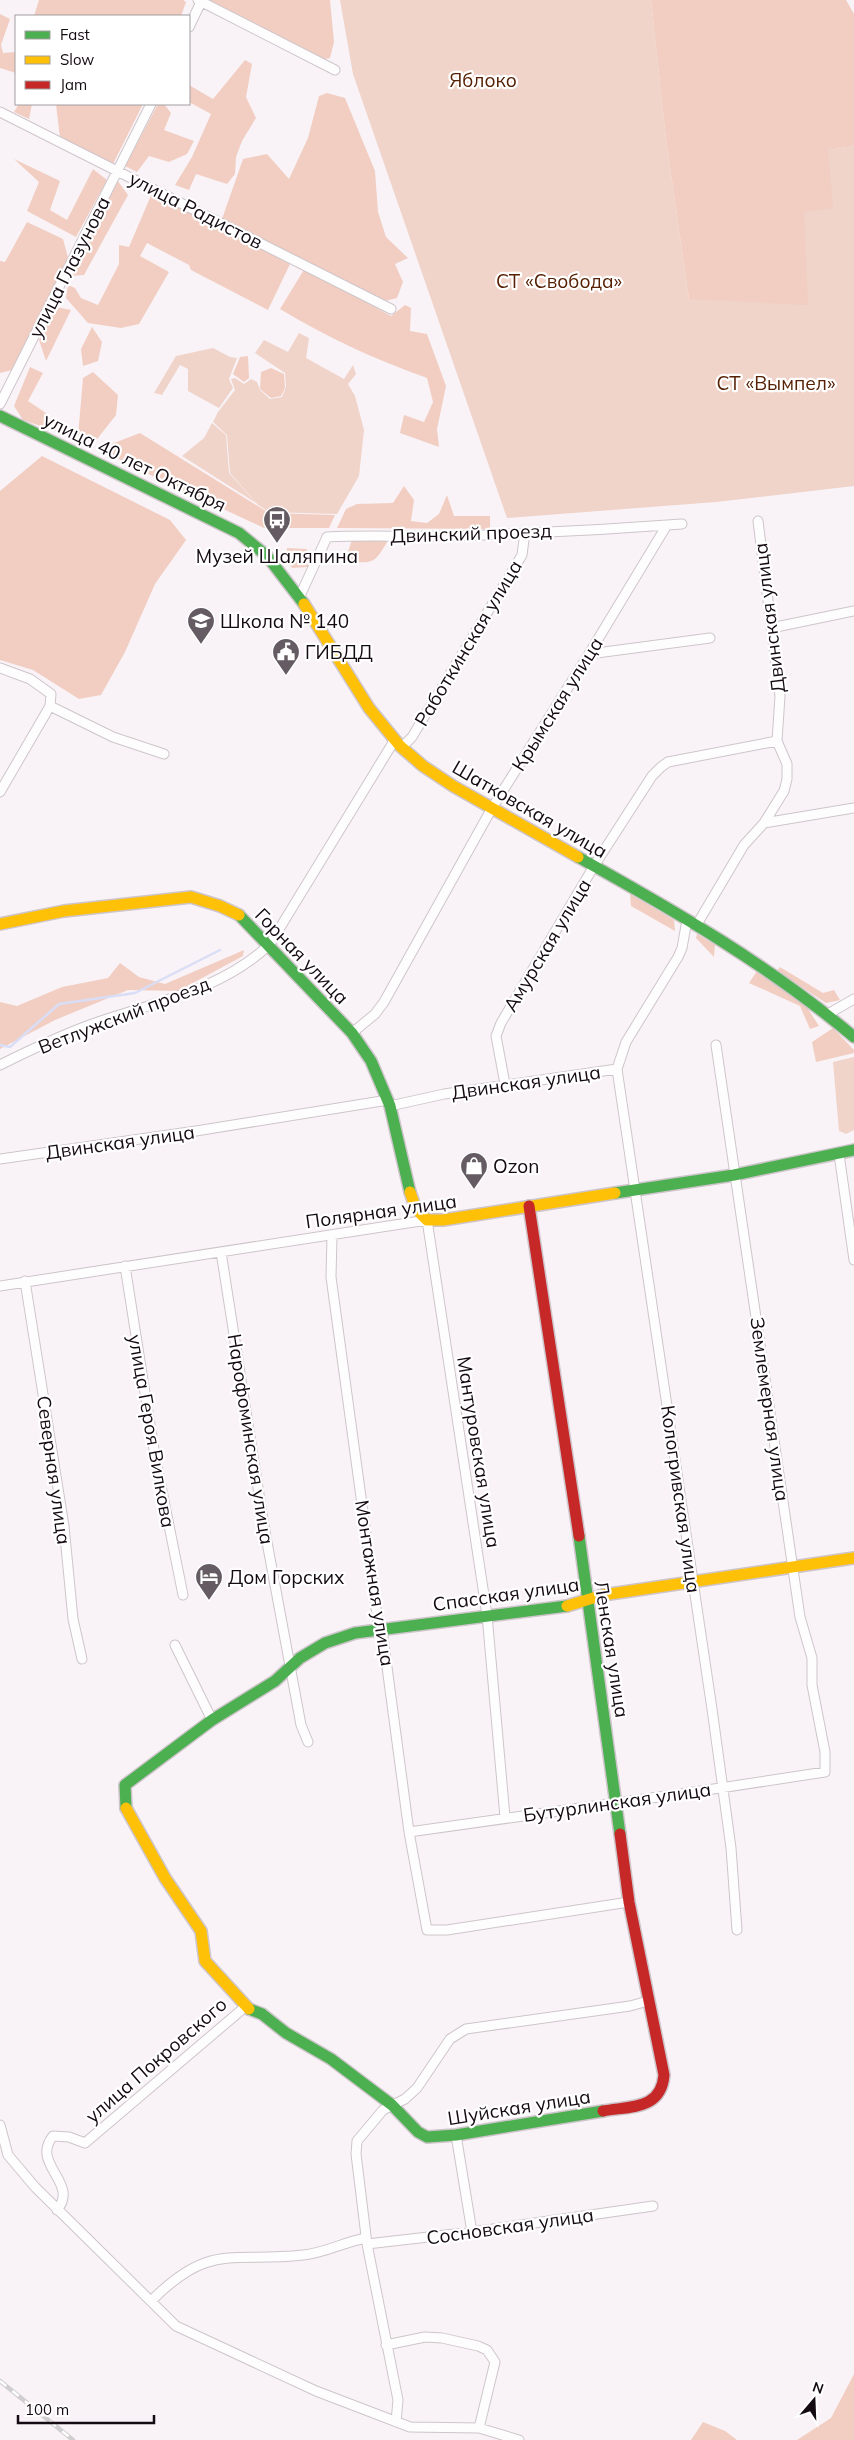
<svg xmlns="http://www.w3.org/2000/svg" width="854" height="2440" font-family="Mulish,sans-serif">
<rect width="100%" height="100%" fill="#f9f3f7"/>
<path fill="#f0d3c9" d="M 340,0 L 651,0 L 666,139 L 689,299 L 804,212 L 828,150 L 854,146 L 854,486 L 716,502 L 507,518 L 353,74 Z
M 299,333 L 309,338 L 306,358 L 344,379 L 353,365 L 356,374 L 348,384 L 355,396 L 364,430 L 359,476 L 337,514 L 269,512 L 258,505 L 230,473 L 227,435 L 213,422 L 218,412 L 235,390 L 231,379 L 235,378 L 244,384 L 251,379 L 257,382 L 260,390 L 270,399 L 282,397 L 286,387 L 285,373 L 255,353 L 264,340 L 288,352 Z
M 213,348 L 230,357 L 237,358 L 229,379 L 233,388 L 219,408 L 188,391 L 188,369 L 180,365 L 162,395 L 154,393 L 176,356 Z
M 212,423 L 226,435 L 229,473 L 256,503 L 182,456 L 204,438 Z
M 854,1057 L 854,1130 L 846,1134 L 839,1131 L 833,1062 Z"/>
<path fill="#f1cec1" d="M 39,0 L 183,0 L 186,2 L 181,16 L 34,16 Z
M 206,0 L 330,0 L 334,42 L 330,58 L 321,60 Z
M 651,0 L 846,0 L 854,14 L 854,146 L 828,150 L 833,208 L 804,212 L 808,305 L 689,299 L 666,139 Z
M 0,14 L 10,19 L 1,45 L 3,53 L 16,52 L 16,73 L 0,68 Z
M 245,60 L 252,64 L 246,97 L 256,118 L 242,141 L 236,157 L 235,174 L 227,184 L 196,174 L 189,190 L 175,185 L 192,157 L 211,114 L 189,102 L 189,85 L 213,99 Z
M 327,93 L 345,98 L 375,171 L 378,212 L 386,237 L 408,258 L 395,264 L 403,282 L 397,298 L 385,301 L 222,219 L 243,159 L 267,154 L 289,179 L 308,138 L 319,96 Z
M 19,104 L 32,104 L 29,119 L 14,112 Z
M 56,104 L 143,104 L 113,164 L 60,138 Z
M 158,104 L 164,104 L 171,113 L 164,130 L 194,141 L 187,154 L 169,162 L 149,156 L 137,172 L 125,166 Z
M 14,159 L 60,181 L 50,210 L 67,220 L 93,169 L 107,180 L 76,237 L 27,211 L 39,182 Z
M 117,180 L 128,195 L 84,275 L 69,276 Z
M 152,193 L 290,264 L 268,310 L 191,270 L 189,265 L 147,243 L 140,256 L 169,272 L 139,324 L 121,328 L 88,323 L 66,298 L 68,285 L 75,288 L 81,298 L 98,305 L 119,264 L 119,245 L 129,247 Z
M 27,222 L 63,239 L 69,261 L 12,370 L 0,373 L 0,261 L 5,262 Z
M 305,268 L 391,316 L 405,305 L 411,308 L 410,331 L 427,334 L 446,386 L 437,429 L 439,447 L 400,433 L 404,415 L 424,422 L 433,402 L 427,378 C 374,359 328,338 280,309 Z
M 56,307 L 71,310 L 46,361 L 39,340 Z
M 92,327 L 102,342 L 98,361 L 83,366 L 81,349 Z
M 248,356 L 249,378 L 244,382 L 233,374 L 240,357 Z
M 30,367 L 43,373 L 28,401 L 46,413 L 61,433 L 23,420 L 14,406 Z
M 271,368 L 284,374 L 285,388 L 281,396 L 271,398 L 260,389 L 261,372 Z
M 93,372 L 118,395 L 116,415 L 94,443 L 78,436 L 83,378 Z
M 140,433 L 269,513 L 335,515 L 329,528 L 264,528 L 127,464 L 101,448 Z
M 42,456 L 170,520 L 186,540 L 155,584 L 125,652 L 101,695 L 79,699 L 33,670 L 0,660 L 0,491 Z
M 404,486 L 414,500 L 411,521 L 427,523 L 439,514 L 447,495 L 454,516 L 490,516 L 490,529 L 337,528 L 346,509 L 357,504 L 393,503 Z
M 352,540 L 388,540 C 374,566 372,563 345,561 Z
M 287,548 L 307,549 L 308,567 L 292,568 L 287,560 Z
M 630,894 L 674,920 L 675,931 L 631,906 Z
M 697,934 L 715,945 L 714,957 L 696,938 Z
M 244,950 L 243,956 L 178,991 L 128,990 L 55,1020 L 0,1049 L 0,1002 L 17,1006 L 62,987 L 108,978 L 120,963 L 139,977 L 165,984 Z
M 780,967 L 823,993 L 834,990 L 840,1000 L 826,1003 L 777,971 Z
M 757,971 L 803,1001 L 819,1026 L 810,1029 L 800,1006 L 749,983 Z
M 833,1028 L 854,1050 L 854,1053 L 816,1062 L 812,1042 Z
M 854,2374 L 854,2440 L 797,2440 L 831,2418 Z
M 703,2422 L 725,2431 L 737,2440 L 691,2440 Z"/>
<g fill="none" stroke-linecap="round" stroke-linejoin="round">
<path stroke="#d9def6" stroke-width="2.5" d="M 0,1045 L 10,1047 L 59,1004 L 135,993 L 220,950"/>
<defs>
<path id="street" d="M 198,0 L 335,70
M 189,27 L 201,2
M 0,112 L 391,309
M 0,404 L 151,104
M 299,598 L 327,537 C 366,535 405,537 445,536 C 524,534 603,530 682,524
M 771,628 L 854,611
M 589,654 L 710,638
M 0,668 L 30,679 L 51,694 L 50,706
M 401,748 L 412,737 L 522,555 L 525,532
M 0,792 L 50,706 L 113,737 L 164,754
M 764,823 L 854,808
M 696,926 L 744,845 L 764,823 L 784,791 L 787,779 L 787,764 L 777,741 L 780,696 L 758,521
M 828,1014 L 854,999
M 352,1033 L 375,1014 L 384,1002 L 492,808 L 589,654 L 667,525
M 0,1065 C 32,1049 63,1034 98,1022 C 157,1002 223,989 270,944 L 394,741
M 617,1069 L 712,1709 L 731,1848 L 737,1930
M 505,1084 L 496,1036 L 501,1023 L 594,866 L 652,776 L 661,767 L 668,762 L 777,741
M 390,1106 L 444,1094 L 617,1069 L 626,1042 L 678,957 L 682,948 L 687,920
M 839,1154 L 854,1260
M 0,1159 L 196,1131 L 388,1100
M 332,1236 L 331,1277 L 378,1622 L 383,1637 L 409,1832 L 427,1930 L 447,1930 L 629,1902
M 221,1252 L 264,1526 L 301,1725 L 308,1742
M 125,1266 L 155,1456 L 183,1595
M 25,1281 L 64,1526 L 73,1619 L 82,1659
M 0,1286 L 427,1220 L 487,1615 L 505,1817
M 175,1645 L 212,1720
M 409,1832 L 694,1792 L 825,1772 L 825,1752 L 812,1685 L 812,1658 L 800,1617 L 716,1045
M 0,2125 L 8,2155 L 35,2187 L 176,2326 L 316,2391 L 410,2427 L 479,2428 L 519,2440
M 456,2135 L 472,2232
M 57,2210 C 80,2183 30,2164 53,2136 L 69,2137 L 85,2143 L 245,2007
M 367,2244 L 472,2232 L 653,2206
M 151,2301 C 210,2242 230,2263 303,2255 C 325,2253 344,2242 366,2238
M 386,2345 L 425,2337 L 442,2338 L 478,2346 L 487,2350 L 495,2362 L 479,2428
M 396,2422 L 398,2400 L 367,2244 L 356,2154 L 357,2141 L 383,2110 L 405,2099 L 417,2088 L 450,2039 L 466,2029 L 630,2006 L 648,2001"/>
<path id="fast" d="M 0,416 L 239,533 L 267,556 L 304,604
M 578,857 C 675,911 769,965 854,1037
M 239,915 L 352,1033 L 371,1061 L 390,1106 L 410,1192
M 615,1193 L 734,1175 L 854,1150
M 579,1536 L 620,1834
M 126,1808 L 125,1785 L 212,1720 L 275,1681 L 300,1658 L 325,1643 L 355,1633 L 567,1606
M 249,2009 L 262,2014 L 286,2033 L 331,2059 L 392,2105 L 418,2132 L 427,2137 L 456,2135 L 603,2111"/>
<path id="slow" d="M 304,604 L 369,708 L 400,746 L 423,766 L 453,786 L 578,857
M 0,924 L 64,911 L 191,897 L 220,906 L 239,915
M 410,1192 L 416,1209 L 427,1220 L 443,1220 L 615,1193
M 567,1606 L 603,1595 L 854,1558
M 126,1808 L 165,1878 L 201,1931 L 205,1961 L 249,2009"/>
<path id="jam" d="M 529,1206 L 579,1536
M 603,2111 C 631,2106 661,2110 664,2075 L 629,1902 L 620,1834"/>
</defs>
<use href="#street" stroke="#cec5cb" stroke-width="11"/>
<use href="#fast" stroke="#cec5cb" stroke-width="14"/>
<use href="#slow" stroke="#cec5cb" stroke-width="14"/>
<use href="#jam" stroke="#cec5cb" stroke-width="14"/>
<use href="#street" stroke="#fefdfe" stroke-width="9"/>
<use href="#fast" stroke="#4caf50" stroke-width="11"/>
<use href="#slow" stroke="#ffc107" stroke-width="11"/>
<use href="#jam" stroke="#c62828" stroke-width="11"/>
<defs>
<path id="rail" d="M 0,2381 L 73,2440"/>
</defs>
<use href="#rail" stroke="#d0cecf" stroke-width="4.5"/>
<use href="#rail" stroke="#fff" stroke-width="2.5" stroke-dasharray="8" stroke-linecap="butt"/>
</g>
<defs>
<symbol id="bus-pin" viewBox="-11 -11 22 30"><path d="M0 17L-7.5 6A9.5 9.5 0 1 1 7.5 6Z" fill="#645c62" stroke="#fff"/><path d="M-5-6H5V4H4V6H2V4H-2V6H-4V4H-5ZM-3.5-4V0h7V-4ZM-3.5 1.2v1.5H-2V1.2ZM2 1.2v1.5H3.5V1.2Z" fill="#fff"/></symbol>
<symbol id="school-pin" viewBox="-11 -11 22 30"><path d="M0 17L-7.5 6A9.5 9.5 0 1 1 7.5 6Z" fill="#645c62" stroke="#fff"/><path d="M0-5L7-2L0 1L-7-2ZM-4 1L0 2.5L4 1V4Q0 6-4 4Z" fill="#fff"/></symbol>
<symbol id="civic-pin" viewBox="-11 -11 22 30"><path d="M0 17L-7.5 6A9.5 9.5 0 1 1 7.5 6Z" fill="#645c62" stroke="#fff"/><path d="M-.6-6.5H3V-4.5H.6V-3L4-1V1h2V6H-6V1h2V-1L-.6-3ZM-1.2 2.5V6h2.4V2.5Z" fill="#fff"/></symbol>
<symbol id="shop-pin" viewBox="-11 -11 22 30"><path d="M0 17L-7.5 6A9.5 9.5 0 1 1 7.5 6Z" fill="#645c62" stroke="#fff"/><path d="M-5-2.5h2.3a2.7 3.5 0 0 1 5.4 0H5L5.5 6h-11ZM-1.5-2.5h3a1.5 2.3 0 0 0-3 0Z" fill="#fff"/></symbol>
<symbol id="hotel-pin" viewBox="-11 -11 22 30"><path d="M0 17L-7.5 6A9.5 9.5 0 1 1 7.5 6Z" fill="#645c62" stroke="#fff"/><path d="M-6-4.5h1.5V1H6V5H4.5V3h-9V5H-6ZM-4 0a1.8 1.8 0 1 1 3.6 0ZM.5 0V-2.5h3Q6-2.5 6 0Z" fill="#fff"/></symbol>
</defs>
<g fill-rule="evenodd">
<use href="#bus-pin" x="261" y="504" width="32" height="43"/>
<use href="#school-pin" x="185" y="605" width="32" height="43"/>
<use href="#civic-pin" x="270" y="636" width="32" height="43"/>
<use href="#shop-pin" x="458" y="1150" width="32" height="43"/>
<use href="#hotel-pin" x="193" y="1561" width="32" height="43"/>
</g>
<g text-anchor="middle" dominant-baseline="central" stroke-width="4.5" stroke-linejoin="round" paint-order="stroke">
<g font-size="19" fill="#562104" stroke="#fff">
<text x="483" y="80">Яблоко</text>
<text x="559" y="281">СТ «Свобода»</text>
<text x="776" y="383">СТ «Вымпел»</text>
</g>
<g font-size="19" fill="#140a11" stroke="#fff">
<text transform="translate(196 210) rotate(27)">улица Радистов</text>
<text transform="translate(69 267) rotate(-63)">улица Глазунова</text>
<text transform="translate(135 462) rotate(26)">улица 40 лет Октября</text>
<text transform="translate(471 533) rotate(-2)">Двинский проезд</text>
<text transform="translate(769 618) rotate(-97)">Двинская улица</text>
<text transform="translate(468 643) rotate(-59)">Работкинская улица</text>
<text transform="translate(557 704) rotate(-58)">Крымская улица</text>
<text transform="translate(530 809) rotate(30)">Шатковская улица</text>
<text transform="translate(547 945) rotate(-59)">Амурская улица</text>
<text transform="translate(302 956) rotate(46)">Горная улица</text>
<text transform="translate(124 1015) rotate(-21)">Ветлужский проезд</text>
<text transform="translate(526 1082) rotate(-8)">Двинская улица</text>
<text transform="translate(120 1142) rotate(-8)">Двинская улица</text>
<text transform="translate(381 1211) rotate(-8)">Полярная улица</text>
<text transform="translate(770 1409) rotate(82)">Землемерная улица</text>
<text transform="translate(152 1431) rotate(80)">улица Героя Вилкова</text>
<text transform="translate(251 1439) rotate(81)">Нарофоминская улица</text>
<text transform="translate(479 1452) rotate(81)">Мантуровская улица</text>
<text transform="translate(54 1470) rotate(82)">Северная улица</text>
<text transform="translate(681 1499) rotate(82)">Кологривская улица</text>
<text transform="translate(375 1583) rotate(81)">Монтажная улица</text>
<text transform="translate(506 1594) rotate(-8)">Спасская улица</text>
<text transform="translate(612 1649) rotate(81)">Ленская улица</text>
<text transform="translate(617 1802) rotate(-8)">Бутурлинская улица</text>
<text transform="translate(156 2060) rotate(-41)">улица Покровского</text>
<text transform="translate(519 2107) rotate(-9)">Шуйская улица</text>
<text transform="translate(510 2226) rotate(-8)">Сосновская улица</text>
</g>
<g font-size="19" fill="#140a11" stroke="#fff" text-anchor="start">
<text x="277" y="556" text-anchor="middle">Музей Шаляпина</text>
<text x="220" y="621">Школа № 140</text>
<text x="305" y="652">ГИБДД</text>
<text x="493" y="1166">Ozon</text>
<text x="228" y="1577">Дом Горских</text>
</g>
</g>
<rect x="15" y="15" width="175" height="90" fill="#ffffff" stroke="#a19da0"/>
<rect x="25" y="31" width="25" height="8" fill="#4caf50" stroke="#a19da0"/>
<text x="60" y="40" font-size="15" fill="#140a11">Fast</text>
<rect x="25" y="56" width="25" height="8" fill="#ffc107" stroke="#a19da0"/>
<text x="60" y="65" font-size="15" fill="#140a11">Slow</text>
<rect x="25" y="81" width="25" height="8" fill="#c62828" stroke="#a19da0"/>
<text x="60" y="90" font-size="15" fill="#140a11">Jam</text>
<g transform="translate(814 2400) rotate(19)" stroke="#ffffff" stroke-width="4" paint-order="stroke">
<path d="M0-4L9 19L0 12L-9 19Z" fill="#140a11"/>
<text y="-8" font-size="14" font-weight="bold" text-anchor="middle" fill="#140a11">N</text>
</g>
<path d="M18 2415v8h136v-8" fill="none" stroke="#140a11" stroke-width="2.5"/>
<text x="25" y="2415" font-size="15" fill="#140a11" stroke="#ffffff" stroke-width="4" paint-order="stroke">100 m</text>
</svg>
